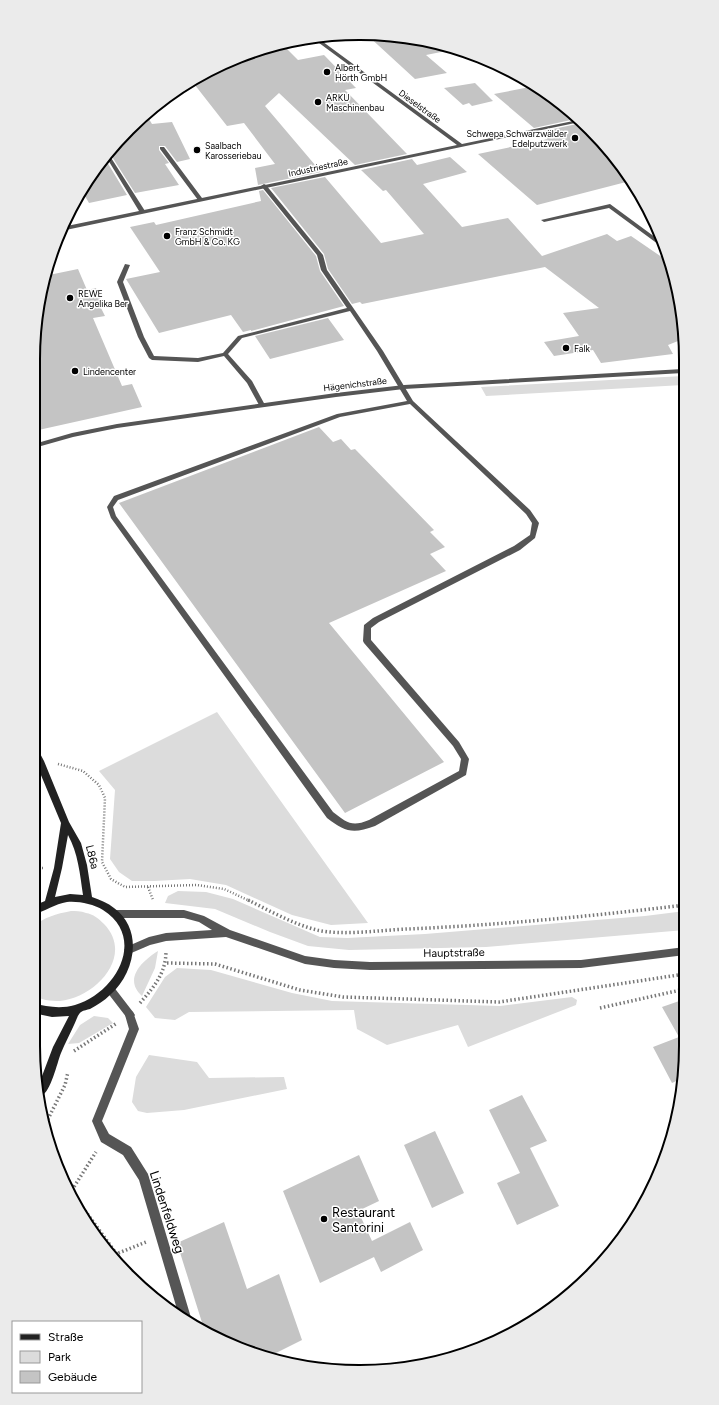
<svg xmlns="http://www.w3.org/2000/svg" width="719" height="1405" font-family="Figtree,sans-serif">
<rect width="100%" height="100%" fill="#fff"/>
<path fill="#dcdcdc" d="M 683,376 L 683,385 L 486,396 L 481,387 Z
M 217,712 L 368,923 L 331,925 L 292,915 L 226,885 L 190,879 L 154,881 L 132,881 L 119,872 L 110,859 L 115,790 L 99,771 Z
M 178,891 L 206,892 L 233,899 L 320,937 L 347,938 L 425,934 L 645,916 L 685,911 L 685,930 L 486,947 L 349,950 L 308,946 L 270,932 L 215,909 L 165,903 L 168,896 Z
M 71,911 C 75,911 81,911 86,913 C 93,914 99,919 104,924 C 135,956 95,998 60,1001 C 51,1001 40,1000 33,995 L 33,927 C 44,917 56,914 71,911 Z
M 158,951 L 155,968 L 142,996 C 123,979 142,961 158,951 Z
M 177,968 L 211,970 L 292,993 L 332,1001 L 500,1006 L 572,997 L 577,1000 L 576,1005 L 468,1047 L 458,1025 L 387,1045 L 357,1029 L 354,1010 L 189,1012 L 175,1020 L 155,1018 L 146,1007 L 165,977 Z
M 94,1016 L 108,1018 L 113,1023 L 79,1043 L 68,1044 L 80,1025 Z
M 149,1055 L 197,1062 L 209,1078 L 284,1077 L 287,1089 L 184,1110 L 147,1113 L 138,1111 L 132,1102 L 136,1077 Z"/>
<path fill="#c4c4c4" d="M 366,34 L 381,34 L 444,44 L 456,49 L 426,55 L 447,73 L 415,79 Z
M 282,44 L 298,60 L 324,55 L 356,88 L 345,90 L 407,154 L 355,165 L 279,93 L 265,106 L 321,172 L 258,185 L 255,168 L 275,164 L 244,123 L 227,126 L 191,80 L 254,50 Z
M 475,83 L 493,101 L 472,106 L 469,103 L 463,105 L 444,88 Z
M 535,86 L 558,101 L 566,108 L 559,110 L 571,120 L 534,128 L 494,94 Z
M 149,119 L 152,124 L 172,122 L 190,159 L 177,162 L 165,146 L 159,146 L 159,150 L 169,163 L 165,164 L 179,185 L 135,193 L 109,152 L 138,120 Z
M 577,124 L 604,146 L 619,161 L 630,181 L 537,205 L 478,154 L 548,139 L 539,132 Z
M 104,157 L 127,195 L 89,203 L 82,191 Z
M 450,157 L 467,172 L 423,184 L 462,227 L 508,218 L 542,256 L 607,234 L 617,241 L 631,236 L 669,262 L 683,317 L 683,339 L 668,345 L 673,354 L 601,363 L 593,350 L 554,356 L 544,342 L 579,336 L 563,313 L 599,308 L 545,267 L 362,304 L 360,302 L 352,304 L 328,269 L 324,254 L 271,188 L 325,177 L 381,243 L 424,234 L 386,190 L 383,191 L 361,170 L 412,159 L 417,165 Z
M 263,190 L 316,256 L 320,271 L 344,306 L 251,331 L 251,330 L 243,332 L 231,315 L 159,333 L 126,279 L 160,272 L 130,227 L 154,222 L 156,225 L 261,201 L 259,191 Z
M 78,269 L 87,290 L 96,288 L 103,305 L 100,306 L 105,316 L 93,318 L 122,386 L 132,384 L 142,407 L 34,431 L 34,338 L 44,276 Z
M 328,318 L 344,340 L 270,359 L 255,336 Z
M 319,427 L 333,442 L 341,439 L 351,450 L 355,449 L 434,530 L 430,532 L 445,547 L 430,554 L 446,571 L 329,623 L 444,762 L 345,813 L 119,503 Z
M 685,999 L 685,1067 L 683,1078 L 672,1083 L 653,1047 L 679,1037 L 662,1007 Z
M 522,1095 L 547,1141 L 530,1148 L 559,1206 L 517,1225 L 497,1183 L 520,1173 L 489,1110 Z
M 435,1131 L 464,1193 L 432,1208 L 404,1145 Z
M 359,1155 L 379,1201 L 358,1211 L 372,1241 L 410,1222 L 423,1250 L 381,1272 L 374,1257 L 320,1283 L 283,1191 Z
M 224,1222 L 247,1289 L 279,1274 L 302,1340 L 270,1356 L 205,1332 L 177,1243 Z"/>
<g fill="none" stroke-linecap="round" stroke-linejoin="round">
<path stroke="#777" stroke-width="2.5" stroke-dasharray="1 2" stroke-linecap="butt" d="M 58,764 L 83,771 L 99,785 L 105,798 L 102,862 L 111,879 L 125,887 L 197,885 L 224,889 L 250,901
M 33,868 L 44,868
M 148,887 L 153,900"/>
<path stroke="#777" stroke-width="3.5" stroke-dasharray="1.5 2.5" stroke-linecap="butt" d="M 248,900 C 270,911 293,924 317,930 C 342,936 381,930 408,929 C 500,925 593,916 685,905
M 167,963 L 215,964 L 300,990 L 343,997 L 499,1002 L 685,974
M 140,1003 C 154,987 166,973 166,951
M 600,1008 L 685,989
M 74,1051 L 117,1023
M 46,1123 L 65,1085 L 68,1072
M 72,1190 L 96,1152
M 78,1201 L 140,1286
M 111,1256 L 146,1242"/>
<path fill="#555" fill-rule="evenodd" d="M 160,147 L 164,147 L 202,198 L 202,200 L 198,200 L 160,149 Z
M 108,153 L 145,211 L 144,212 L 139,211 L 105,155 Z
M 264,184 L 266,185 L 323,255 L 327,270 L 383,351 L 413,401 L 530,510 L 539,523 L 535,538 L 520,550 L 379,622 L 371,628 L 371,640 L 459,742 L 469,759 L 466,775 L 375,826 C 353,834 345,832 327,818 L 111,518 L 107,507 L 114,496 L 337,414 L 407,401 L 377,351 L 350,311 L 242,338 L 228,354 L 252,381 L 265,405 L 262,407 L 259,405 L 247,383 L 224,356 L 198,362 L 152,360 L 149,358 L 138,337 L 117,282 L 125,264 L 130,265 L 123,282 L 144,337 L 154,356 L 198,358 L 223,353 L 238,336 L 347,308 L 321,270 L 317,255 L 262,187 L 261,186 ZM 410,404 L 526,514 L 532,523 L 530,535 L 514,546 L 373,618 L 364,625 L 363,641 L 364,643 L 453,746 L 461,759 L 459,771 L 369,820 C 352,827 347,823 333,812 L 116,516 L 113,507 L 118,500 L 340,417 Z
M 610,204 L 663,243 L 665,247 L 662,247 L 609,208 L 544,222 L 541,220 Z
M 110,985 L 113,986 L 133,1012 L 135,1015 L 133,1018 L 130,1020 L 127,1018 L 107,992 L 105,989 L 107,986 Z"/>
<path fill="#555" fill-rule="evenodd" d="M 315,36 L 462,144 L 578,120 L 580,122 L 61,231 L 62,227 L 457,145 L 311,37 Z
M 683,369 L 683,373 L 404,389 L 336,397 L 117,428 L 73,437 L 34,448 L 34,444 L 72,433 L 117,424 L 336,393 L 404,385 Z
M 130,1010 L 133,1012 L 139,1029 L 102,1121 L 109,1134 L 131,1147 L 148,1174 L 192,1321 L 190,1324 L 179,1316 L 139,1180 L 123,1155 L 101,1142 L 92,1121 L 129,1029 L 125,1015 L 127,1012 Z"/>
<path fill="#555" fill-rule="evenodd" d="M 116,910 L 184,910 L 204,916 L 230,930 L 305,956 L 334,960 L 370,962 L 581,960 L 685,947 L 685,955 L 581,968 L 370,970 L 334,968 L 305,964 L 226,937 L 166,941 L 150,945 L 129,954 L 126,953 L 124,950 L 126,947 L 149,937 L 166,933 L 212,930 L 199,922 L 184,918 L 116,918 L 113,917 L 111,914 L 113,911 Z"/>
<path fill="#222" fill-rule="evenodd" d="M 33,745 L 36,746 L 44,761 L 69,822 L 81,843 L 87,865 L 92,897 C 100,900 108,903 114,908 C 144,930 135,973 110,995 C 104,1001 97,1005 90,1009 C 87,1010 84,1010 81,1012 C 78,1014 76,1021 74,1025 C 70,1034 65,1043 61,1053 C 57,1063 51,1092 41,1096 L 39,1084 L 53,1047 L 69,1016 L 52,1017 L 33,1013 L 33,1003 C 47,1007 61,1009 75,1005 C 116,993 147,938 103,910 C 93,904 79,901 67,902 C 55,904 45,911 33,915 L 33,906 L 45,901 L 54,868 L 61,823 L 33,756 ZM 68,835 C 78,853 80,874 83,895 L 70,894 L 55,897 L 62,868 Z"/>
</g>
<g fill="#000" stroke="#fff" stroke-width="1.5">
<circle cx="327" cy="72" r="4"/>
<circle cx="318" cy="102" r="4"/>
<circle cx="575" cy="138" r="4"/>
<circle cx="197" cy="150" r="4"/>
<circle cx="167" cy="236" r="4"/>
<circle cx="70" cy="298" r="4"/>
<circle cx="566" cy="348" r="4"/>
<circle cx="75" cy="371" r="4"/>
<circle cx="324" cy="1219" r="4"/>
</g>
<g text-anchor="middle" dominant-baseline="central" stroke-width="3" stroke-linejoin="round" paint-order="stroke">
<g font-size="9" fill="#000" stroke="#fff" text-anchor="start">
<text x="335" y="67">Albert<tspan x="335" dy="10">Hörth GmbH</tspan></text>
<text x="326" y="97">ARKU<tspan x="326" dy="10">Maschinenbau</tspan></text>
<text x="567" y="133" text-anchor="end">Schwepa Schwarzwälder<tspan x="567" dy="10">Edelputzwerk</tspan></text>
<text x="205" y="145">Saalbach<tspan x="205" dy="10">Karosseriebau</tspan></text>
<text x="175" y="231">Franz Schmidt<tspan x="175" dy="10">GmbH &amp; Co. KG</tspan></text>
<text x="78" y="293">REWE<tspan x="78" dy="10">Angelika Ber</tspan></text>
<text x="574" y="348">Falk</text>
<text x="83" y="371">Lindencenter</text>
</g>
<g font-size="9" fill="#000" stroke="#fff">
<text transform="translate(420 106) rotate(36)">Dieselstraße</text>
<text transform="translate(318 167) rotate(-12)">Industriestraße</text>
<text transform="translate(355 384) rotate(-7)">Hägenichstraße</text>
</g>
<g font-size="11" fill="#000" stroke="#fff">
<text transform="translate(92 857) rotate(76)">L86a</text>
<text transform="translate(454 953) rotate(-1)">Hauptstraße</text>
</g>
<g font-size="13" fill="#000" stroke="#fff">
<text transform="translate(167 1212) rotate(72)">Lindenfeldweg</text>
</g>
<g font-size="13" fill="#000" stroke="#fff" text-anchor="start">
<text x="332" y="1212">Restaurant<tspan x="332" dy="15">Santorini</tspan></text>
</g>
</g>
<path d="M0 0H719V1405H0ZM359 40H360A319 319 0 0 1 679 359V1046A319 319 0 0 1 360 1365H359A319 319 0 0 1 40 1046V359A319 319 0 0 1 359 40Z" fill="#ebebeb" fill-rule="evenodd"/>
<path fill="none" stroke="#000" stroke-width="2" d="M359 40H360A319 319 0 0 1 679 359V1046A319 319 0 0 1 360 1365H359A319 319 0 0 1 40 1046V359A319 319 0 0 1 359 40Z"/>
<rect x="12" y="1321" width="130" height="72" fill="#ffffff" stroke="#999999"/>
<rect x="20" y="1334" width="20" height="6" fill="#222222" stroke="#999999"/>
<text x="48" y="1341" font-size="12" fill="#000000">Straße</text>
<rect x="20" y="1351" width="20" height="12" fill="#dcdcdc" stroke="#999999"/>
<text x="48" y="1361" font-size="12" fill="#000000">Park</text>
<rect x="20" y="1371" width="20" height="12" fill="#c4c4c4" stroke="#999999"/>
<text x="48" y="1381" font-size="12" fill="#000000">Gebäude</text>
</svg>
